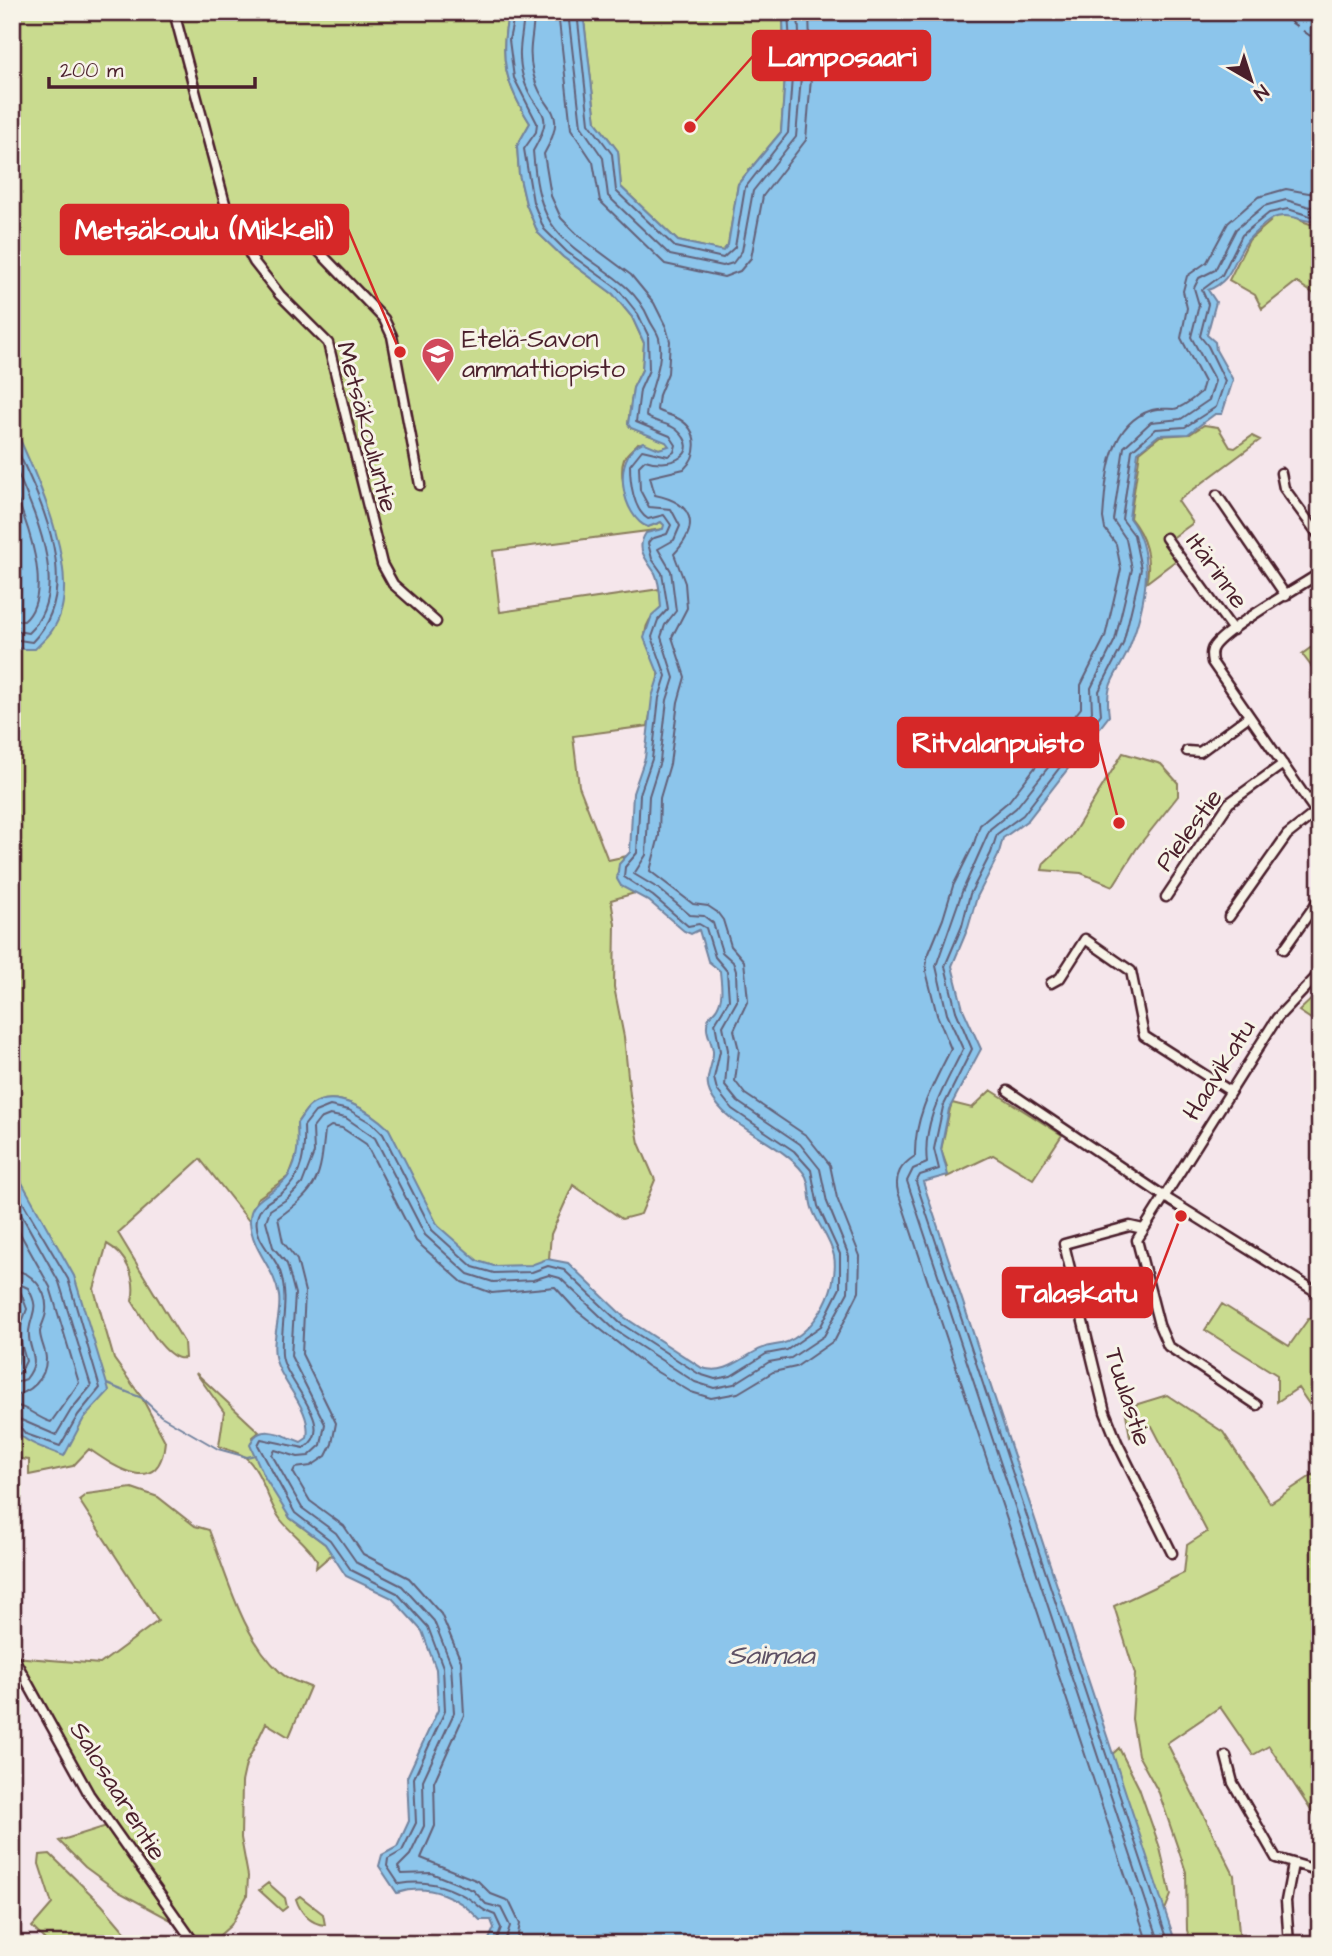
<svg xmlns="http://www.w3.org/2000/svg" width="1332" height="1956" font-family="'Architects Daughter',sans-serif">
<rect width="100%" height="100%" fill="#f5e6eb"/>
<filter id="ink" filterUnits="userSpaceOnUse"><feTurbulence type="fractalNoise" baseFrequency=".0143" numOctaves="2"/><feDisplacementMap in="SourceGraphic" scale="14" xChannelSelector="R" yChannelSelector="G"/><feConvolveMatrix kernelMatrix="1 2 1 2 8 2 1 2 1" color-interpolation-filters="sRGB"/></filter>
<g filter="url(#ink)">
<path fill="#c9db8f" stroke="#8a7d5d" stroke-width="2" d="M 12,12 L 509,12 C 498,57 506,85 530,123 L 517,146 L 519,174 L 526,204 L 538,233 L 563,257 L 613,294 L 632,317 L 644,343 L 642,370 L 633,388 L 628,424 L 631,428 L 667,442 L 669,446 L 659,449 L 638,443 C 634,448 626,453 624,459 C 617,477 630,521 648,527 L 661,522 L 665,525 L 663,529 L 493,551 L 500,612 L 660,589 L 661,608 C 626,637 661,651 658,677 C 656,694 650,710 648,726 L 573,736 L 579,786 L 608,860 L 627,856 C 611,872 617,884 635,893 L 611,900 L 615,924 L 614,987 L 624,1037 L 630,1095 L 639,1143 L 655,1180 L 641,1214 L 622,1219 L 573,1185 L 551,1234 L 549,1259 L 569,1269 L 571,1299 L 582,1304 L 576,1311 L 553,1305 L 546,1291 L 532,1301 L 519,1295 L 516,1288 L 509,1289 L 498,1306 L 499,1321 L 495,1325 L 496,1332 L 493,1329 L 488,1332 L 486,1326 L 475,1327 L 473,1343 L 463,1345 L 461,1338 L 456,1340 L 455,1347 L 444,1355 L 433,1346 L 422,1349 L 408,1345 L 405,1333 L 383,1317 L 375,1300 L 371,1277 L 380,1254 L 405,1218 L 423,1208 L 435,1221 L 389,1130 C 371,1112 336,1087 310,1106 C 305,1110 301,1118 297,1123 L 299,1149 L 289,1176 L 257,1199 L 249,1221 L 200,1159 L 118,1233 L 184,1342 L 185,1358 C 166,1363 142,1316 132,1301 C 137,1279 127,1255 107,1244 L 94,1289 L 114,1359 L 142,1398 L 165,1441 C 160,1498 116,1468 89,1449 L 73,1466 L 29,1475 L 29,1460 L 12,1458 Z
M 583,12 L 780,12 L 783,18 L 785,77 L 781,132 L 738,184 L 728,245 L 723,251 L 678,241 L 621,187 L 618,151 L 596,122 Z
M 1186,127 L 1302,221 L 1310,224 L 1320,222 L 1320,298 L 1296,282 L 1262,309 L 1255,295 L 1229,280 L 1249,240 L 1270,222 Z
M 1204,425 L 1218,427 L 1230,447 L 1235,448 L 1252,436 L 1260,440 L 1178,501 L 1193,523 L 1171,539 L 1183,555 L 1146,583 C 1152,560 1145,536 1130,518 L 1140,452 L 1160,436 L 1190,434 Z
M 1320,641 L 1320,678 L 1302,654 Z
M 1123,753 L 1161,764 L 1178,783 L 1178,796 L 1137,848 L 1113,886 L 1081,873 L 1042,870 L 1044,863 L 1071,837 Z
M 1320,991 L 1320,1025 L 1299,1011 Z
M 991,1090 L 1062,1135 L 1033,1179 L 993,1155 L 947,1177 L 947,1167 L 941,1150 L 950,1109 L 952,1103 L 972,1108 Z
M 1222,1304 L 1289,1346 L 1309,1318 L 1320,1325 L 1320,1420 L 1298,1388 L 1277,1402 L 1277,1375 L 1205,1330 Z
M 196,1373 L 259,1432 L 253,1437 L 290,1518 L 325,1544 L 332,1554 L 316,1568 L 317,1560 C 307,1543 293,1535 281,1520 C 267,1502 263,1472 245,1457 C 239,1452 227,1450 219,1446 L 224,1412 Z
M 1167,1395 L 1223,1432 L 1270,1503 L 1320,1470 L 1320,1819 L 1316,1818 L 1269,1746 L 1253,1755 L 1220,1707 L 1167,1743 L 1234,1875 L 1240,1944 L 1191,1944 L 1187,1930 L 1186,1872 L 1159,1793 L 1138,1755 L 1132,1719 L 1135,1674 L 1114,1606 L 1184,1573 L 1187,1545 L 1207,1532 L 1152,1426 L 1130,1437 L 1125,1408 Z
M 132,1488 L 158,1497 L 195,1526 L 209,1530 C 228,1579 242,1637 281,1673 C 288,1680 301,1683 310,1687 L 289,1737 L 266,1723 L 246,1764 L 242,1782 L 241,1838 L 248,1876 L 247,1896 L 231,1925 L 210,1944 L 189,1944 L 171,1920 L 119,1892 L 85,1867 L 59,1841 L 110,1825 L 13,1657 L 100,1664 L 158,1621 L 79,1500 L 87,1494 Z
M 1119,1748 L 1139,1788 L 1160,1848 L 1171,1895 L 1163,1915 L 1107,1759 Z
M 50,1854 L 102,1905 L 131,1939 L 124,1944 L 49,1944 L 32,1927 L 52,1904 L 39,1864 L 40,1855 Z
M 268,1883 L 285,1898 L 287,1907 L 282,1911 L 259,1890 Z
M 300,1896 L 323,1914 L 325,1925 C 310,1924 300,1912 296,1899 Z"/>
<path fill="#8cc5eb" stroke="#72839e" stroke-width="2" d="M 509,12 L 583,12 L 596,122 L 618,151 L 621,187 L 678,241 L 723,251 L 728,245 L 738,184 L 781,132 L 785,77 L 783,18 L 780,12 L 1320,12 L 1320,221 C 1304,224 1287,210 1272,219 C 1265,223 1252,235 1247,241 C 1232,261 1233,281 1208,290 L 1216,302 L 1207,335 L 1215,342 L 1216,350 L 1233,380 L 1222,414 L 1215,414 L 1188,434 L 1159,435 L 1138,452 L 1129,518 C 1157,554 1145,605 1130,646 C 1118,677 1104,679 1109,716 L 1028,820 L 1003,838 L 998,856 L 977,897 L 968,928 L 952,966 L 963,1009 L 981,1049 L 949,1109 L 941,1149 L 948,1175 L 923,1182 L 1176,1944 L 487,1944 L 494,1928 L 491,1920 L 480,1920 C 458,1896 429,1883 397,1893 L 379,1866 L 382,1855 L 397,1847 L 409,1821 L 407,1777 L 438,1710 L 436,1669 L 422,1631 L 392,1598 L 346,1576 L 325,1544 L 290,1518 L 265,1478 L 250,1445 C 258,1421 285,1436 301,1442 L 307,1438 C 312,1409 284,1387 276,1361 C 270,1341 282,1316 279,1296 C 275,1268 252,1251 250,1222 C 248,1196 278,1194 289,1175 C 299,1159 298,1142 297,1123 C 301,1118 305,1110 310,1106 C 335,1087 371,1112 389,1129 L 438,1226 L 478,1261 L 494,1266 L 531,1265 L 547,1259 L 568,1263 L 624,1317 L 702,1368 C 733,1377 747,1348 775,1345 C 811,1341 840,1290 834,1256 C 830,1238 817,1224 812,1208 C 808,1196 811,1181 803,1172 C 780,1141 726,1128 710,1093 C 703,1078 714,1065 713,1051 C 712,1041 704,1031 708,1020 C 709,1015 715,1012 717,1008 C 724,996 721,984 720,971 L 708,961 L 699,930 L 691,934 L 684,931 L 649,901 L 621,886 L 617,879 L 619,864 L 630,852 L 633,793 L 645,758 L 652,697 L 659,675 L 644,638 L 652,615 L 661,607 C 660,596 660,583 655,573 C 646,559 635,549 646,533 L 663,529 L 664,525 L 661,522 L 648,527 C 623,519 609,456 643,442 L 659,449 L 669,446 L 666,442 L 631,428 L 628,424 L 633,388 L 642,370 L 644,343 L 632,317 L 613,294 L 563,257 L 538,233 L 526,204 L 519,174 L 517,146 L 530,123 C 506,85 498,57 509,12 Z
M 12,422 C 34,470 87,579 53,629 C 49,636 41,643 35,649 L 20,649 L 12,645 Z
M 12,1176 L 20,1179 L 74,1276 L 109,1391 L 84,1418 L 64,1456 C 13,1437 6,1435 12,1377 C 13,1370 19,1364 19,1357 C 18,1333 12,1334 20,1308 L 12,1290 Z"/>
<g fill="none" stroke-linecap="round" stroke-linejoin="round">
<path stroke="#646178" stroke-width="2" d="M 558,12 L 571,129 L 593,162 L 600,201 L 665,264 L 724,277 L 740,271 L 751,258 L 763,196 L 806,140 L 811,78 L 809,12
M 568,12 L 581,126 L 603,158 L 608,196 L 670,255 L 723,266 L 733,263 L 742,251 L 753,191 L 796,137 L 801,77 L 798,12
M 577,12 L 589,123 L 612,154 L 616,191 L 675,247 L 723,258 L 735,247 L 745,188 L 788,133 L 792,77 L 788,12
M 12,439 C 39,496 86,588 32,642 L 12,639
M 12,460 C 32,508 74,590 28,633 L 12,630
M 12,487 C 26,519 55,594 24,621 L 12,620
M 12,1184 L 68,1279 L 100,1388 L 78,1415 L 60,1446 L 26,1434 L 19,1426 L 12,1425
M 12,1198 L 59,1282 L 91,1386 L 71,1410 L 56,1435 L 12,1416
M 12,1219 L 50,1287 L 79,1383 L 51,1422 C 36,1418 28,1406 12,1405
M 12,1270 C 32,1271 48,1291 46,1311 C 46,1318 41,1325 40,1332 C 40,1341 46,1350 46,1359 C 46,1378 31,1394 12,1395
M 12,1281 L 28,1288 C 40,1310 32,1310 29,1331 C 27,1352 43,1357 26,1379 L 12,1384
M 12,1290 L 21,1293 L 27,1309 L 18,1333 L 26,1361 L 20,1373 L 12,1375
M 495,1944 L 501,1928 L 495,1915 C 476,1908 483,1907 468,1898 C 444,1884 425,1880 399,1884 L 387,1866 L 388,1859 L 402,1851 L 416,1823 L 414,1778 L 445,1711 L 443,1667 L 428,1627 L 397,1593 L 351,1570 L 330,1540 L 295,1513 L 258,1445 L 261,1439 L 304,1448 C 339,1427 284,1381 282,1355 C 280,1325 290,1300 280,1271 C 275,1255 253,1240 257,1218 C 261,1203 270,1201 282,1193 C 304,1176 305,1150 304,1126 L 315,1112 L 330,1106 L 349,1110 L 373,1124 L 383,1134 L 432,1230 L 473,1267 L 494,1273 L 532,1272 L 548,1266 L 564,1270 L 620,1323 L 699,1374 L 715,1379 L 731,1376 L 766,1354 L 787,1350 L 821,1326 L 840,1288 L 840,1254 L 818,1206 L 811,1170 L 794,1151 L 732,1109 L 717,1090 L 714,1078 L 720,1051 L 715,1023 L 729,1000 L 727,971 L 715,957 L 706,928 L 699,924 L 688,926 L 653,896 L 624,877 L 625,867 L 637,853 L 640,794 L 652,759 L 659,698 L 666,676 L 652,637 L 658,620 L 668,609 L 662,573 L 652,559 L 648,543 L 651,539 L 667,534 L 671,525 L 664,515 L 648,519 C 633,510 630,481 630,465 L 642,450 L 668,456 L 674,452 L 676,445 L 670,436 L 636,422 L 640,390 L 649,370 L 648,335 L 638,314 L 618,289 L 567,252 L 544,229 L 533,202 L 524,149 L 536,132 L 537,123 L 514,78 L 509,40 L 515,12
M 504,1944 L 510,1926 L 501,1908 L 486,1904 L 473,1890 L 431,1873 L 402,1874 L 398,1867 L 410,1855 L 424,1826 L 423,1780 L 454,1713 L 451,1664 L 434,1621 L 402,1586 L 357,1563 L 336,1533 L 302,1508 L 272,1455 L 275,1450 L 298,1457 L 309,1456 L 321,1445 L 325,1424 L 291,1356 L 295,1294 L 287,1264 L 273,1247 L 266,1221 L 270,1210 L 287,1199 L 302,1184 L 314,1153 L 313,1128 L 320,1119 L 330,1115 L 346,1118 L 375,1138 L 425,1235 L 468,1274 L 493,1282 L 533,1280 L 549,1275 L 560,1278 L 615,1330 L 695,1382 L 714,1388 L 734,1384 L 769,1362 L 791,1358 L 824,1336 L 848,1292 L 849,1256 L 827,1202 L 820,1169 L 800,1144 L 738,1102 L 725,1086 L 728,1050 L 723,1026 L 737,1001 L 736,971 L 733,962 L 722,952 L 713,923 L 704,916 L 690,915 L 659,889 L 634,874 L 646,855 L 649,796 L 660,761 L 667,700 L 674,678 L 661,637 L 665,625 L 676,611 L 671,571 L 658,549 L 674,540 L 680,526 L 671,509 L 649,507 L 640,490 L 639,466 L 645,460 C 672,469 703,453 677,430 C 669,423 655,423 646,416 C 648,391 665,364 659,338 C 657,331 652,326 649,319 C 630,273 577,263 551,223 C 538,203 535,175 533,151 C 559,105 534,118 523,77 C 516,49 523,38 524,12
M 516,1944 L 520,1924 L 509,1901 L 491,1894 L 478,1881 L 421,1858 L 435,1826 L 434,1782 L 464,1715 L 461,1661 L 441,1614 L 409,1578 L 363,1554 L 344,1526 L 310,1501 L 293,1472 L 295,1468 L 311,1466 L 326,1456 L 332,1444 L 336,1423 L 302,1354 L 305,1292 L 297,1260 L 283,1242 L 278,1218 C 319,1188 320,1180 325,1130 L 331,1126 L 342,1128 L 366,1144 L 416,1241 L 462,1282 L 492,1293 L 555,1287 L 576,1310 L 647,1366 L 691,1392 L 711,1398 L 738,1393 L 773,1372 L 796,1367 L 835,1340 L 859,1292 L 860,1256 L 837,1198 L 830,1165 L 807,1136 L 745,1094 L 735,1081 L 739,1050 L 734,1030 L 748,1000 L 744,961 L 731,946 L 723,920 L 717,912 L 708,906 L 693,904 L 650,871 L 659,836 L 660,798 L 670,764 L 678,702 L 685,677 L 672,637 L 687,608 L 685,583 L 674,554 C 701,525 693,503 655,495 L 650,477 L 684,469 C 699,455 699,430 679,419 C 672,415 664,414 657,410 L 659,395 L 668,373 L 670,341 L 666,327 L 654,303 L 631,275 L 580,237 L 561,218 L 551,196 L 544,154 C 571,106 542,114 533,73 C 527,48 534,36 534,12
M 1148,1944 L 898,1192 C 894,1175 901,1165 915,1156 C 914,1116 934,1083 951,1049 L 937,1015 L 926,971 L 927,958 L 943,919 L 953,886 L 973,846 L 980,825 L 1009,801 L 1081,708 L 1081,685 L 1105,637 L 1121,569 L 1116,544 L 1105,529 L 1103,518 C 1106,480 1107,424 1152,410 C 1159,408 1166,409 1174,409 C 1183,408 1194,398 1201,392 L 1204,382 L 1181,338 L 1187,308 L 1183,291 L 1187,276 L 1207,262 L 1228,223 L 1258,197 L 1286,189 L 1320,195
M 1160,1944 L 907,1181 L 913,1169 L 927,1163 C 922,1120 945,1086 963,1049 L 947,1014 L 936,966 L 962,892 L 990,829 L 1016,808 L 1092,712 L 1091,688 L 1115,640 L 1132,569 L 1126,539 L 1113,520 L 1124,447 L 1151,422 L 1181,419 L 1209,400 L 1215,381 L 1191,337 L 1199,305 L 1194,288 L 1199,278 L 1215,270 L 1236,229 L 1264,206 L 1286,200 L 1310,207 L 1320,206
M 1169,1944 L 916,1182 L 920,1175 L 939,1169 L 934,1149 L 943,1107 L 972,1049 L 956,1011 L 945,966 L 962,926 L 970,894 L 991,853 L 997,834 L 1023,815 L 1101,714 L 1099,691 L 1123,644 L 1141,569 L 1134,535 L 1122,519 L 1132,450 L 1156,429 L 1185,427 L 1216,407 L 1225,381 L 1208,346 L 1200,336 L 1208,304 L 1202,290 L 1222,275 L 1242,235 L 1269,213 L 1288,209 L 1310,216 L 1320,214"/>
<path stroke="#72839e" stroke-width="2" d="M 107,1384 L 142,1398 L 161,1416 L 218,1449 L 247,1457 L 255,1455"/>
<path stroke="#5e5165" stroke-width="2" stroke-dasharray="9 7" stroke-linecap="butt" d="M 1277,12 L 1320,43"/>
<defs>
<path id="minor" d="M 174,12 L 227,211 L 254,262 L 280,295 L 328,343 L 382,564 L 393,584 L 436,622
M 227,211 L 240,212 L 304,236 L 384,319 L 392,336 L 420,485
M 1281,473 L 1284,488 L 1320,537
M 1217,495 L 1286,596
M 1166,538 L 1233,630
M 1320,573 C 1297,588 1227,628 1214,646 C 1210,651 1211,656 1212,662 L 1320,818
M 1187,751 L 1200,752 L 1249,716
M 1308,801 L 1320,791
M 1166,897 L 1229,803 L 1283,764
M 1229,917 L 1287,835 L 1316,812
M 1284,949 L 1320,898
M 1051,983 L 1060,978 L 1085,939 L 1131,971 L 1144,1036 L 1230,1091
M 1008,1091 L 1171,1201 L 1320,1294
M 1143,1229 L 1130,1226 L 1064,1244 L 1105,1412 L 1117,1442 L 1172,1553
M 1257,1405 L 1168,1346 L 1159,1325 L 1137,1240 L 1277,1018 L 1320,973
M 12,1655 L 89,1794 L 195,1944
M 1226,1756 L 1233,1783 L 1276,1858 L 1320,1871
M 1289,1944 L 1286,1901 L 1293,1864"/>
</defs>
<use href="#minor" stroke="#4a1f2b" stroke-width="13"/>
<use href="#minor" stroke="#f7f3e8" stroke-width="8"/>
</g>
</g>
<defs>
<symbol id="school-pin" viewBox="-11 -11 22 30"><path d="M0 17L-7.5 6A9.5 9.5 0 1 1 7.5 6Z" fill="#d1495b" stroke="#f7f3e8"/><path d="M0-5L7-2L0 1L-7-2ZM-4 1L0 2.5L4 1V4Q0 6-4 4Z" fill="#fff"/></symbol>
</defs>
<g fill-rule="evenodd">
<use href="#school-pin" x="419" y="335" width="38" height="52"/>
</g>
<g text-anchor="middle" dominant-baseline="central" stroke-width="6" stroke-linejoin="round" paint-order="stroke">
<g font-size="26" fill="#4a1f2b" stroke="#f7f3e8" text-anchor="start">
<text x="462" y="339">Etelä-Savon<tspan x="462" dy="30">ammattiopisto</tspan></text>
</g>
<g font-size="26" fill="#4a1f2b" stroke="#f7f3e8">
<text transform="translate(367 427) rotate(75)">Metsäkouluntie</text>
<text transform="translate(1217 571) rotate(54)">Itärinne</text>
<text transform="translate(1189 830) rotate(-54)">Pielestie</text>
<text transform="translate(1219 1070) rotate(-58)">Haavikatu</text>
<text transform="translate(1128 1397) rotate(72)">Tuulastie</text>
<text transform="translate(118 1791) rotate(58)">Salosaarentie</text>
</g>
<g font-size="28" font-style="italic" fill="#5e5165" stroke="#f7f3e8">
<text x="771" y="1655">Saimaa</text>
</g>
</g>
<path fill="none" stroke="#d62828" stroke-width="2.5" d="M690 127L753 56M400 352L348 229M1119 823L1098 742M1181 1216L1152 1292"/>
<g fill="#d62828" stroke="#f7f3e8" stroke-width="2.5">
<circle cx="690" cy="127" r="7"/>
<circle cx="400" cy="352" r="7"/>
<circle cx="1119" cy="823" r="7"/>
<circle cx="1181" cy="1216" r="7"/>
</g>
<g fill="#d62828" stroke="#d62828" stroke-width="2.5">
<rect x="753" y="31" width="177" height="49" rx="7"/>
<rect x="61" y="205" width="287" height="49" rx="7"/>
<rect x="898" y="718" width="200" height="49" rx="7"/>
<rect x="1003" y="1268" width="149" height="49" rx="7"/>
</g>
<g font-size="28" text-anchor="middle" font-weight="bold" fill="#fff">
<text x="842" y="66">Lamposaari</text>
<text x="204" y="239">Metsäkoulu (Mikkeli)</text>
<text x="998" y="752">Ritvalanpuisto</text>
<text x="1077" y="1302">Talaskatu</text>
</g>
<rect width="1332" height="1956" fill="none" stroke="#f7f3e8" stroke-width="42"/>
<rect x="21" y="21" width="1290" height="1914" fill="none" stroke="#4a1f2b" stroke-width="2.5" filter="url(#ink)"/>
<g transform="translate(1251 80) rotate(141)" stroke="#f7f3e8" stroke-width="5" paint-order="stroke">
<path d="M0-5L12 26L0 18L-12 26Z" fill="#4a1f2b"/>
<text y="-10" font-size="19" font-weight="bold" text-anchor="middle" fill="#4a1f2b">N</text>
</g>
<path d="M49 77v10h206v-10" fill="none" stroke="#4a1f2b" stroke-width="3.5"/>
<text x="60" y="77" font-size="21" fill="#4a1f2b" stroke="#f7f3e8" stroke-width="5" paint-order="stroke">200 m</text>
</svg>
